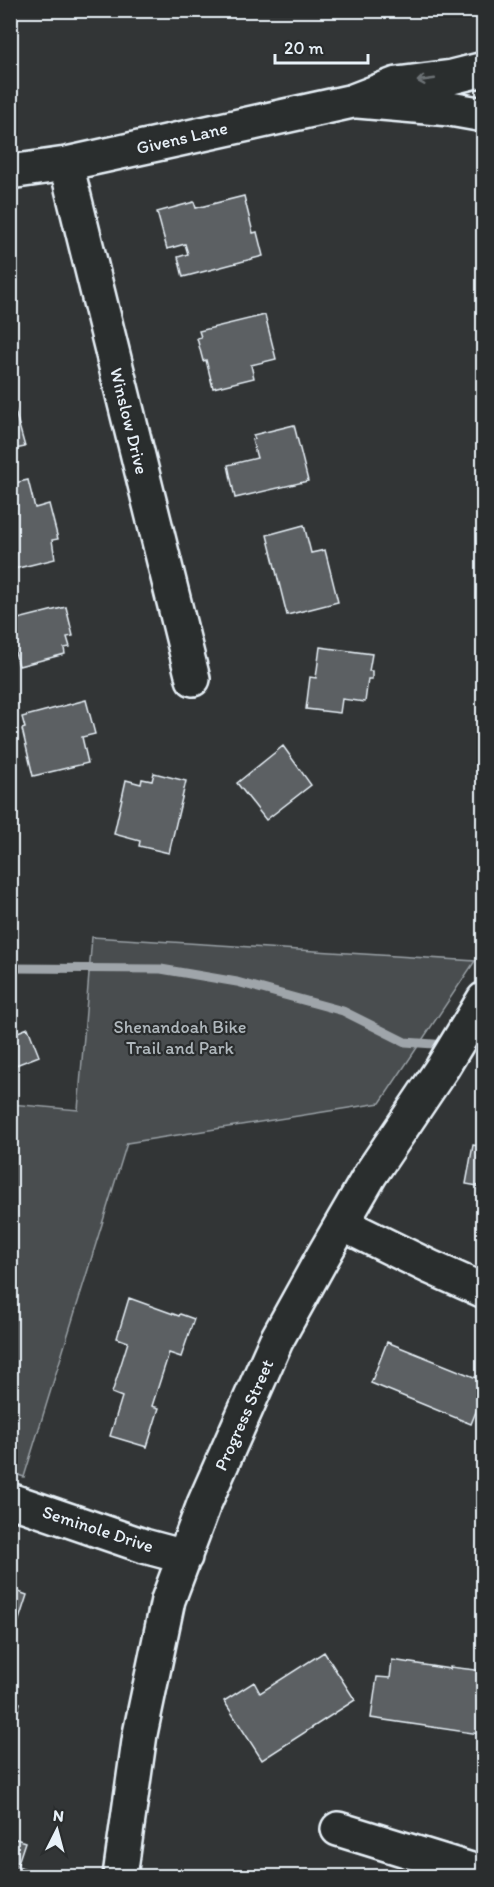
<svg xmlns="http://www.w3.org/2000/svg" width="494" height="1887" font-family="Itim,sans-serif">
<rect width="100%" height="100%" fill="#323536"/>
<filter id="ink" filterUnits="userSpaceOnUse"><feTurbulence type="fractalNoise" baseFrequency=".0167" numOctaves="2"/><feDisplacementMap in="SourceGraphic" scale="12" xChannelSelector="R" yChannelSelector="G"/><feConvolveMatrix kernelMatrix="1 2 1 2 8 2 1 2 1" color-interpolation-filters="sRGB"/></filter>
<g filter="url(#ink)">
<path fill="#494d4f" stroke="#989fa4" stroke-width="1.5" d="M 92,937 L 475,961 L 380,1103 L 127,1143 L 24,1477 L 10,1472 L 11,1104 L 78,1110 Z"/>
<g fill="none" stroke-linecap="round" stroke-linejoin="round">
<path stroke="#9fa5aa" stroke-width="9" d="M 10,968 L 161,969 L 237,982 L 343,1011 L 405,1042 L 448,1045
M 462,1046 L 484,1047"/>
</g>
<path fill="#5c6063" stroke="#e8f1f8" stroke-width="1.5" d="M 244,196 L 253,233 L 257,232 L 263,256 L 183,277 L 178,257 L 188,254 L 185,244 L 167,249 L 157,212 L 194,202 L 196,208 Z
M 265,315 L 276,359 L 251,365 L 254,378 L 213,388 L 206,360 L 203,361 L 197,338 L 201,337 L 199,331 Z
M 10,393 L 25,447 L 10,450 Z
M 294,425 L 308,481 L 235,498 L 228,465 L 257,458 L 252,440 L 255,439 L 253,435 Z
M 28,480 L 35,508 L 49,504 L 58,539 L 52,540 L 55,559 L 14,569 L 10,555 L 10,484 Z
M 304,525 L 311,553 L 325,550 L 338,602 L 287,615 L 267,535 Z
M 66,607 L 73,636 L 67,637 L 70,647 L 64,648 L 65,654 L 19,666 L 10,634 L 10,621 Z
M 320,647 L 372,654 L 369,671 L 372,671 L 372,679 L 368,679 L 365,702 L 342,699 L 340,713 L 306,709 L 310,677 L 316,678 Z
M 86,700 L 95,734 L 82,737 L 88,763 L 33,776 L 22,729 L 25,728 L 22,717 Z
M 283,746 L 311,785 L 266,820 L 237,783 Z
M 154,773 L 186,781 L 169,853 L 139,846 L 140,841 L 114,834 L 126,780 L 141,784 L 142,779 L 152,781 Z
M 28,1028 L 39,1056 L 11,1067 L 10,1035 Z
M 473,1145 L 484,1147 L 484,1187 L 466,1184 Z
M 129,1298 L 179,1316 L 180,1314 L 194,1319 L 181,1357 L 169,1353 L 152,1406 L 159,1408 L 147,1447 L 110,1436 L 122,1397 L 112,1393 L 128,1342 L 117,1338 Z
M 387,1342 L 484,1381 L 484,1392 L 471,1424 L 371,1383 Z
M 10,1589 L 27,1595 L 16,1629 L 10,1627 Z
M 324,1652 L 355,1700 L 262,1760 L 224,1701 L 254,1682 L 260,1693 Z
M 392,1660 L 450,1669 L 450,1667 L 484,1671 L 484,1703 L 479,1734 L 371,1718 L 377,1677 L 390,1678 Z
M 10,1700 L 20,1703 L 15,1721 L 10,1720 Z
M 10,1837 L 25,1842 L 17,1866 L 29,1870 L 26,1876 L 10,1876 Z"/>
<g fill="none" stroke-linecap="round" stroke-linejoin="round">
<defs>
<path id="minor" d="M 358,101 L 450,109 L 484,115
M 66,164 L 193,679
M 10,172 L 66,164 L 353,101 L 397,84 L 452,77 L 484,69
M 342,1224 L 430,1267 L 484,1291
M 10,1500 L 144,1546 L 185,1557
M 338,1829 L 484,1874
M 120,1876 L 140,1734 L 168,1600 L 204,1504 L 276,1341 L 322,1258 L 370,1175 L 442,1068 L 484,999"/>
</defs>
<use href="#minor" stroke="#e8f1f8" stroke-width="38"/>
<use href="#minor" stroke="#2a2d2e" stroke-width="33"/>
</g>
<defs><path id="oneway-shaft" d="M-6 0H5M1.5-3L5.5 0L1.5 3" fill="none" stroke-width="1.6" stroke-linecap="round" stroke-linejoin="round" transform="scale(1.5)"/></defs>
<use stroke="#6c7275" href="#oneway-shaft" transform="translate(426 80) rotate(172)"/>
</g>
<g text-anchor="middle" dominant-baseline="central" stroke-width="4.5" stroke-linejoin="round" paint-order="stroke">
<g font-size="18" fill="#e8f1f8" stroke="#2a2d2e">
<text transform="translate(182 138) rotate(-13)">Givens Lane</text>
<text transform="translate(129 421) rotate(76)">Winslow Drive</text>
<text transform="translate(244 1415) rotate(-66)">Progress Street</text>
<text transform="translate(98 1529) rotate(18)">Seminole Drive</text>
</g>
<g font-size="18" fill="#b0b8bd" stroke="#2a2d2e">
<text x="180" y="1027">Shenandoah Bike<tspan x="180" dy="21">Trail and Park</tspan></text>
</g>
</g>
<rect width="494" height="1887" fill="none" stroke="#2a2d2e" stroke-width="36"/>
<rect x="18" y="18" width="458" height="1851" fill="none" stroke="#e8f1f8" stroke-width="2" filter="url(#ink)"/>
<g transform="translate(57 1830) rotate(6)" stroke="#2a2d2e" stroke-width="4.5" paint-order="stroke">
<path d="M0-4.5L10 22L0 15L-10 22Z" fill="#e8f1f8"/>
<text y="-9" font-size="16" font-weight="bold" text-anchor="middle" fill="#e8f1f8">N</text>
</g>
<path d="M275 54v9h93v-9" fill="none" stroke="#e8f1f8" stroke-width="3"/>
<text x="284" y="54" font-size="18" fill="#e8f1f8" stroke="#2a2d2e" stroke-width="4.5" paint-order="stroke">20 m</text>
</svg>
